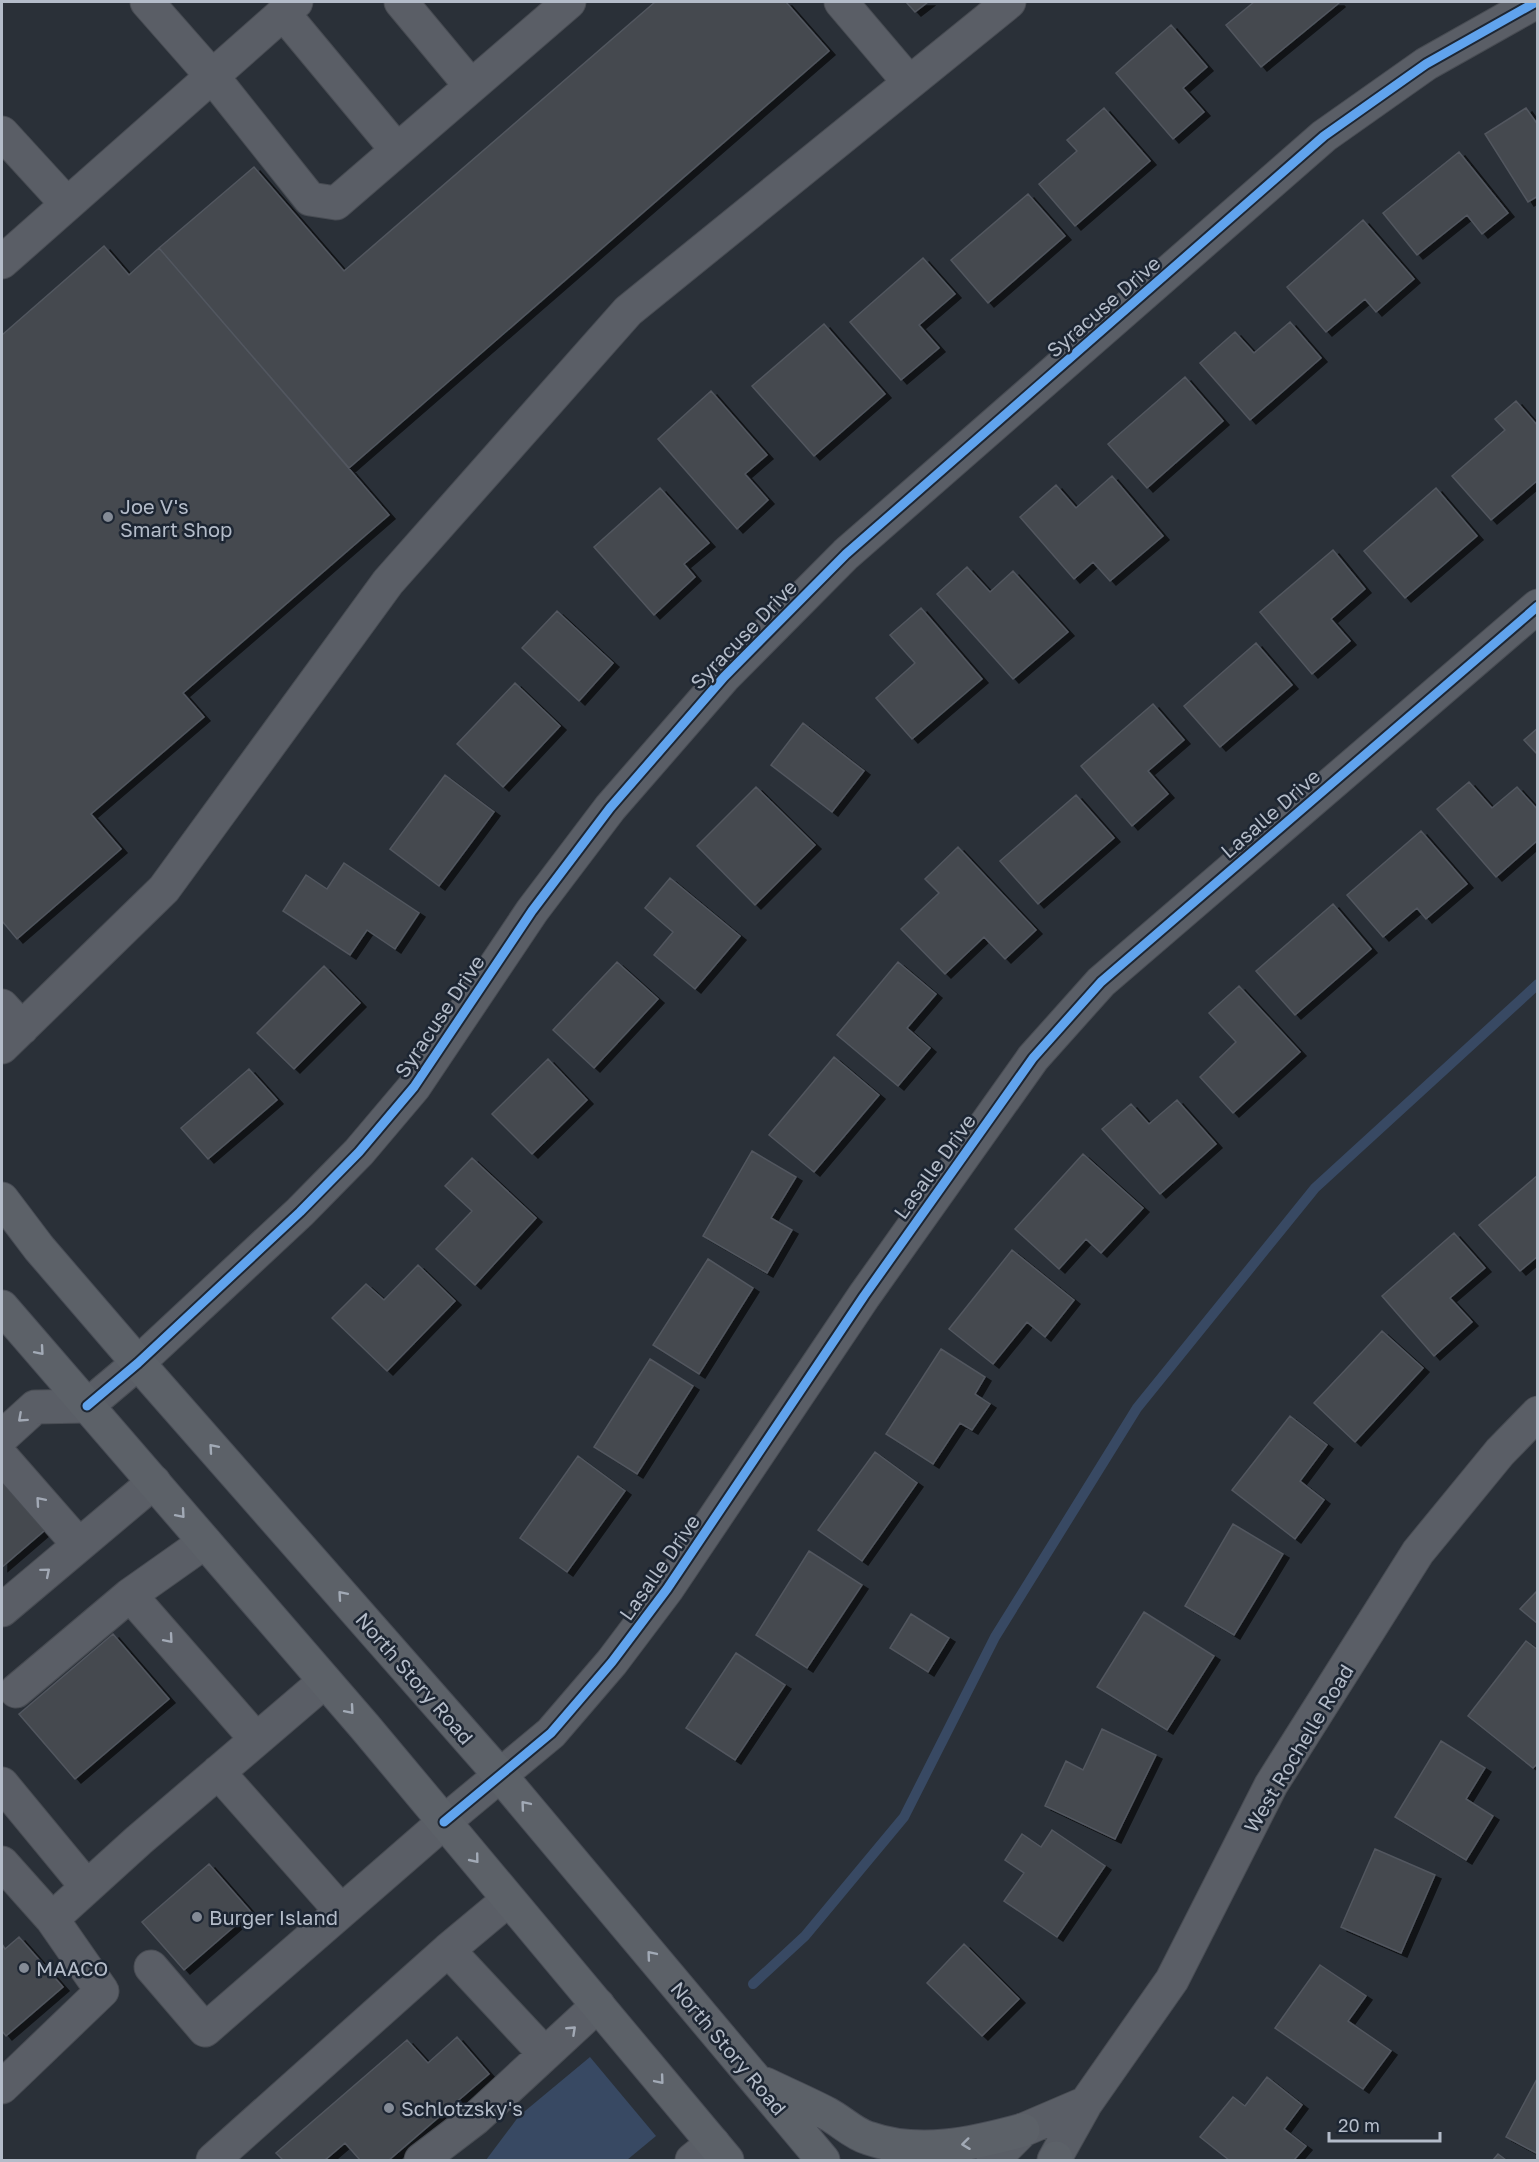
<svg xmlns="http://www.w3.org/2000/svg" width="1539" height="2162" font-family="'Golos Text',sans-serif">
<defs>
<filter id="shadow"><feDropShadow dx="6" dy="4" stdDeviation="0" flood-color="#0009"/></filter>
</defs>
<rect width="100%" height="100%" fill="#2a3038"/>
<path fill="#384963" d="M 590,2057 L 656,2136 L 627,2160 L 486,2160 L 519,2116 Z"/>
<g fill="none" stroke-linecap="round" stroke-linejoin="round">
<path stroke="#384963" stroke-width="10" d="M 753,1984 L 805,1936 L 904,1817 L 995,1637 L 1137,1408 L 1315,1188 L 1538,984"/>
</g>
<path fill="#444950" stroke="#52575f" stroke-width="1.5" filter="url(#shadow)" d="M 655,2 L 786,2 L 829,51 L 349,468 L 159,248 L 254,167 L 344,271 Z
M 906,2 L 928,2 L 915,12 Z
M 1254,2 L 1338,2 L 1339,3 L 1261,67 L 1226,25 Z
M 1171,25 L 1207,67 L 1183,88 L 1204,112 L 1173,139 L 1116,73 Z
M 1104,108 L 1150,161 L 1075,226 L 1039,184 L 1077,151 L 1067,140 Z
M 1526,108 L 1538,125 L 1538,196 L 1528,202 L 1485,134 Z
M 1459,152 L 1508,213 L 1482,234 L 1467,215 L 1417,255 L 1383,213 Z
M 1028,194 L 1065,236 L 988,303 L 951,260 Z
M 1363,220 L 1414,279 L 1376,312 L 1365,299 L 1326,332 L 1287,287 Z
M 104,246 L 129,275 L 159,248 L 389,515 L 183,693 L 204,717 L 91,814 L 121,849 L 17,939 L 2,921 L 2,335 Z
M 923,258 L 955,294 L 919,325 L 939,348 L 901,380 L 850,322 Z
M 1290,322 L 1321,358 L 1250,420 L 1200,363 L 1235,332 L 1254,353 Z
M 824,324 L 885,394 L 814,456 L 752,386 Z
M 1185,377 L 1223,421 L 1147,488 L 1108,444 Z
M 711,391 L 767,455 L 745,474 L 768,500 L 737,529 L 658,439 Z
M 1516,401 L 1538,426 L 1538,480 L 1491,520 L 1452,476 L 1505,430 L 1495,419 Z
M 1112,476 L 1163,536 L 1110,581 L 1093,562 L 1074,579 L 1020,517 L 1056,485 L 1076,508 Z
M 660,488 L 709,543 L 684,564 L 695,577 L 654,615 L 594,547 Z
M 1436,488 L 1477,536 L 1405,598 L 1364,551 Z
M 1333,550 L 1365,589 L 1331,619 L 1350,641 L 1312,674 L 1260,612 Z
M 967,567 L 990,592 L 1013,571 L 1068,632 L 1013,679 L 937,594 Z
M 921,608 L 982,679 L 912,739 L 876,698 L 915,663 L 890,635 Z
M 557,611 L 613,663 L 579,701 L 522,648 Z
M 1256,643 L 1292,685 L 1220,747 L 1184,706 Z
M 515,683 L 560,726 L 503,787 L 457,744 Z
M 1153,704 L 1184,740 L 1148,771 L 1168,794 L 1132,826 L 1081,766 Z
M 803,723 L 864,771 L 832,812 L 771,765 Z
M 1538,728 L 1538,755 L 1524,740 Z
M 445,775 L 494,812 L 439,886 L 390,849 Z
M 1469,782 L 1492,808 L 1517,787 L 1538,810 L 1538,840 L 1496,877 L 1437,809 Z
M 756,787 L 815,845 L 755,905 L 697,846 Z
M 1076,795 L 1114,838 L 1038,904 L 1000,861 Z
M 1421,831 L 1467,884 L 1426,919 L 1417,908 L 1383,937 L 1347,895 Z
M 958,847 L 1036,930 L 1005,959 L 984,937 L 945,974 L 901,929 L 939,893 L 925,879 Z
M 344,863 L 419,913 L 395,949 L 367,930 L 350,955 L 283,911 L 306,875 L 327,889 Z
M 670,878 L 740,936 L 695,989 L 654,955 L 673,932 L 645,908 Z
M 1333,904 L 1371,949 L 1295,1015 L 1256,971 Z
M 617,962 L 658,999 L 594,1068 L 553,1030 Z
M 898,962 L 936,994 L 907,1028 L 930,1048 L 898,1086 L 837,1035 Z
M 324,966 L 360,1003 L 294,1069 L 257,1033 Z
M 1239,986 L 1300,1052 L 1233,1113 L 1200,1077 L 1236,1042 L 1209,1013 Z
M 834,1057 L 879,1095 L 814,1172 L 769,1135 Z
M 548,1059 L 587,1100 L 532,1154 L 492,1114 Z
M 249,1069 L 277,1100 L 208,1159 L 181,1128 Z
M 1177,1100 L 1216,1144 L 1160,1194 L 1102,1129 L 1131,1104 L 1149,1124 Z
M 752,1151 L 796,1177 L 771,1218 L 792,1230 L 767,1273 L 703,1236 Z
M 1083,1154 L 1143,1208 L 1101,1253 L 1086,1239 L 1059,1269 L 1015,1229 Z
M 472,1158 L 536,1218 L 475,1285 L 436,1249 L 472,1211 L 445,1186 Z
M 1538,1175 L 1538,1256 L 1520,1271 L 1479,1225 Z
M 1454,1233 L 1485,1268 L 1450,1298 L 1472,1322 L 1434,1356 L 1382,1296 Z
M 1012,1250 L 1074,1300 L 1045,1337 L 1027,1322 L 993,1364 L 949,1329 Z
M 708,1259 L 753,1288 L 699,1374 L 653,1345 Z
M 418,1265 L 455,1301 L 387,1371 L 332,1318 L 366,1284 L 384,1300 Z
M 1382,1331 L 1423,1368 L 1355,1442 L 1314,1403 Z
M 941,1349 L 985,1377 L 975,1394 L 990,1404 L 972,1430 L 960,1423 L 933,1464 L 886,1434 Z
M 650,1359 L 693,1386 L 637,1474 L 594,1447 Z
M 1290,1416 L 1327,1445 L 1300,1481 L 1324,1500 L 1295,1539 L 1232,1490 Z
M 875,1452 L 917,1483 L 862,1561 L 818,1530 Z
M 578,1456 L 625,1491 L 567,1572 L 520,1538 Z
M 2,1466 L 51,1525 L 2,1567 Z
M 1233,1524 L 1283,1554 L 1234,1635 L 1185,1606 Z
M 809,1551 L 862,1585 L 807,1668 L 756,1635 Z
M 1538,1590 L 1538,1624 L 1520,1609 Z
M 1144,1612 L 1214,1656 L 1167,1730 L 1097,1687 Z
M 911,1614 L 949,1638 L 928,1672 L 890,1648 Z
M 113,1634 L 169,1699 L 75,1779 L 19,1714 Z
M 1526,1641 L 1538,1650 L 1538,1763 L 1533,1768 L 1468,1716 Z
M 736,1653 L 785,1685 L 735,1760 L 686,1728 Z
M 1102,1729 L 1156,1755 L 1115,1839 L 1045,1806 L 1066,1761 L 1083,1770 Z
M 1441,1741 L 1485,1768 L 1466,1799 L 1493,1816 L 1466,1860 L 1395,1817 Z
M 1052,1830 L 1105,1866 L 1057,1937 L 1004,1901 L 1024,1873 L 1005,1860 L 1022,1834 L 1041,1847 Z
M 1375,1849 L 1435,1875 L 1401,1953 L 1341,1927 Z
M 209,1864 L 251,1912 L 184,1970 L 142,1922 Z
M 19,1937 L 63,1987 L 6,2036 L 2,2031 L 2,1944 L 5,1949 Z
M 964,1944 L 1019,1999 L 982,2036 L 927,1983 Z
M 1320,1965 L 1366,1996 L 1348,2021 L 1391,2051 L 1363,2089 L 1275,2028 Z
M 457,2037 L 489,2074 L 389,2160 L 360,2160 L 345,2143 L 325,2160 L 283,2160 L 276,2153 L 407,2040 L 428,2063 Z
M 1267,2077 L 1302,2105 L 1284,2129 L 1306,2146 L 1294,2160 L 1229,2160 L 1200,2137 L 1233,2097 L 1245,2106 Z
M 1538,2077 L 1538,2154 L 1506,2137 Z
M 1498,2154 L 1506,2160 L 1493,2160 Z"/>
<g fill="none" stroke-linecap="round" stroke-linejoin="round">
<defs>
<path id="minor" d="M 147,2 L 212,76 L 310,199 L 336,203 L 569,2
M 401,2 L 471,86
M 841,2 L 909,82
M 283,13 L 397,150
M 2,133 L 67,204
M 2,262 L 296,2
M 2,1006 L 22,1028
M 2,1047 L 164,889 L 388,582 L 628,311 L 1009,2
M 2,1437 L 35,1407 L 87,1406 L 138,1363 L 300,1212 L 359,1152 L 414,1087 L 532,911 L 610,808 L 724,677 L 846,554 L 1324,136 L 1426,64 L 1536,2
M 2,1457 L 79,1545
M 130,1595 L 256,1739
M 2,1610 L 154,1482
M 16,1691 L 130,1595 L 205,1542
M 218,1772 L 341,1911
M 2,1784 L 87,1887
M 2,1863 L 52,1919 L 102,1991 L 2,2087
M 52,1919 L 139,1840 L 325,1681
M 448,1950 L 545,2054
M 151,1967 L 205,2030 L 444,1822 L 551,1733 L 612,1662 L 667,1589 L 864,1296 L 1033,1058 L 1101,982 L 1538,606
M 213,2160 L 448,1950 L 508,1900
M 421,2160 L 476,2118 L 598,2005
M 692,2160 L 713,2143
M 993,2160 L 1023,2130 L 1086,2103
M 1054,2160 L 1086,2103 L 1172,1980 L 1271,1785 L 1418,1552 L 1500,1452 L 1538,1413"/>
<path id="major" d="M 2,1199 L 39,1248 L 138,1363 L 500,1775 L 823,2160
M 2,1307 L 365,1727 L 727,2160
M 765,2084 C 786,2094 807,2103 828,2114 C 841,2121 854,2134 868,2138 C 919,2156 972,2144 1023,2130
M 1055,2160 L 1056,2158"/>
</defs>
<use href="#minor" stroke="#484c53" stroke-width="35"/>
<use href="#major" stroke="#484c55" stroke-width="35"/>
<use href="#minor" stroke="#5a5e66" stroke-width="33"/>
<use href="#major" stroke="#5c6168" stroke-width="33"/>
<defs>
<path id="cycleway" d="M 87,1406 L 138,1363 L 300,1212 L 359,1152 L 414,1087 L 532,911 L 610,808 L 724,677 L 846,554 L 1324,136 L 1426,64 L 1536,2
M 444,1822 L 551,1733 L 612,1662 L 667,1589 L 864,1296 L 1033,1058 L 1101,982 L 1538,606"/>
</defs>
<use href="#cycleway" stroke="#1d2633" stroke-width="13"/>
<use href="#cycleway" stroke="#60a3ed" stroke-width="9"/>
</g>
<defs><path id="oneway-chevron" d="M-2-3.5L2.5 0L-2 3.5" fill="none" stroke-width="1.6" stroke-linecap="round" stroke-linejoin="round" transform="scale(1.5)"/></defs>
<g stroke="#a2aab6">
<use href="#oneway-chevron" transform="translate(40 1351) rotate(49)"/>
<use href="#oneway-chevron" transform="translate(213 1448) rotate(-131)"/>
<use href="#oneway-chevron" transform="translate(181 1514) rotate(49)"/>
<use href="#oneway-chevron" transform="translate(342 1595) rotate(-131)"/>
<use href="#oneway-chevron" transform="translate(350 1710) rotate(49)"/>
<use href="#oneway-chevron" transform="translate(525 1805) rotate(-130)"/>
<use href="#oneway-chevron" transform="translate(475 1859) rotate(51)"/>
<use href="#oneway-chevron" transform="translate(651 1955) rotate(-130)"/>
<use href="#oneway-chevron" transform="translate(660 2080) rotate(50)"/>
<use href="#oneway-chevron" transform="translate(966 2144) rotate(173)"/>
</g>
<g stroke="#a2a9b5">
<use href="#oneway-chevron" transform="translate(22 1418) rotate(138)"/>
<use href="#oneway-chevron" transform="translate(40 1501) rotate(-131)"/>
<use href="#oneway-chevron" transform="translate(46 1572) rotate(-40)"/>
<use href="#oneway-chevron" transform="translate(169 1639) rotate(49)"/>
<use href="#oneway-chevron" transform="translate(572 2030) rotate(-43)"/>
</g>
<g fill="#848b96" stroke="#1d2633" stroke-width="2">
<circle cx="108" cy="517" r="6"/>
<circle cx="197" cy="1917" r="6"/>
<circle cx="24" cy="1968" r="6"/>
<circle cx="389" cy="2108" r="6"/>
</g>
<g text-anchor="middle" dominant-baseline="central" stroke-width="5" stroke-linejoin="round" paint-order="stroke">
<g font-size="20" fill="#b4bcc9" stroke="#1d2633">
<text transform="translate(1103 306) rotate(-41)">Syracuse Drive</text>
<text transform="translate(743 634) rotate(-46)">Syracuse Drive</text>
<text transform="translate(1270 813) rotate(-41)">Lasalle Drive</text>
<text transform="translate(439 1016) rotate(-56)">Syracuse Drive</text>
<text transform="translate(934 1166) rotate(-54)">Lasalle Drive</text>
<text transform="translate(659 1567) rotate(-55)">Lasalle Drive</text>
<text transform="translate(415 1678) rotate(49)">North Story Road</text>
<text transform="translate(1298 1748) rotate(-59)">West Rochelle Road</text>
<text transform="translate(729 2048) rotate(50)">North Story Road</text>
</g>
<g font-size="20" fill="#b4bcc9" stroke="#1d2633" text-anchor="start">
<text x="120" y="506">Joe V's<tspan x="120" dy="23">Smart Shop</tspan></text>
<text x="209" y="1917">Burger Island</text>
<text x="36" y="1968">MAACO</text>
<text x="401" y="2108">Schlotzsky's</text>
</g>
</g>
<rect width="1539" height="2162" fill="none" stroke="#b4bcc9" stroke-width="6"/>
<path d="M1329 2132v9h111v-9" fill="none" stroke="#b4bcc9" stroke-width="3"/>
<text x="1338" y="2132" font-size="18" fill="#b4bcc9" stroke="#1d2633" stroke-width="4.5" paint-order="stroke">20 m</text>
</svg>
